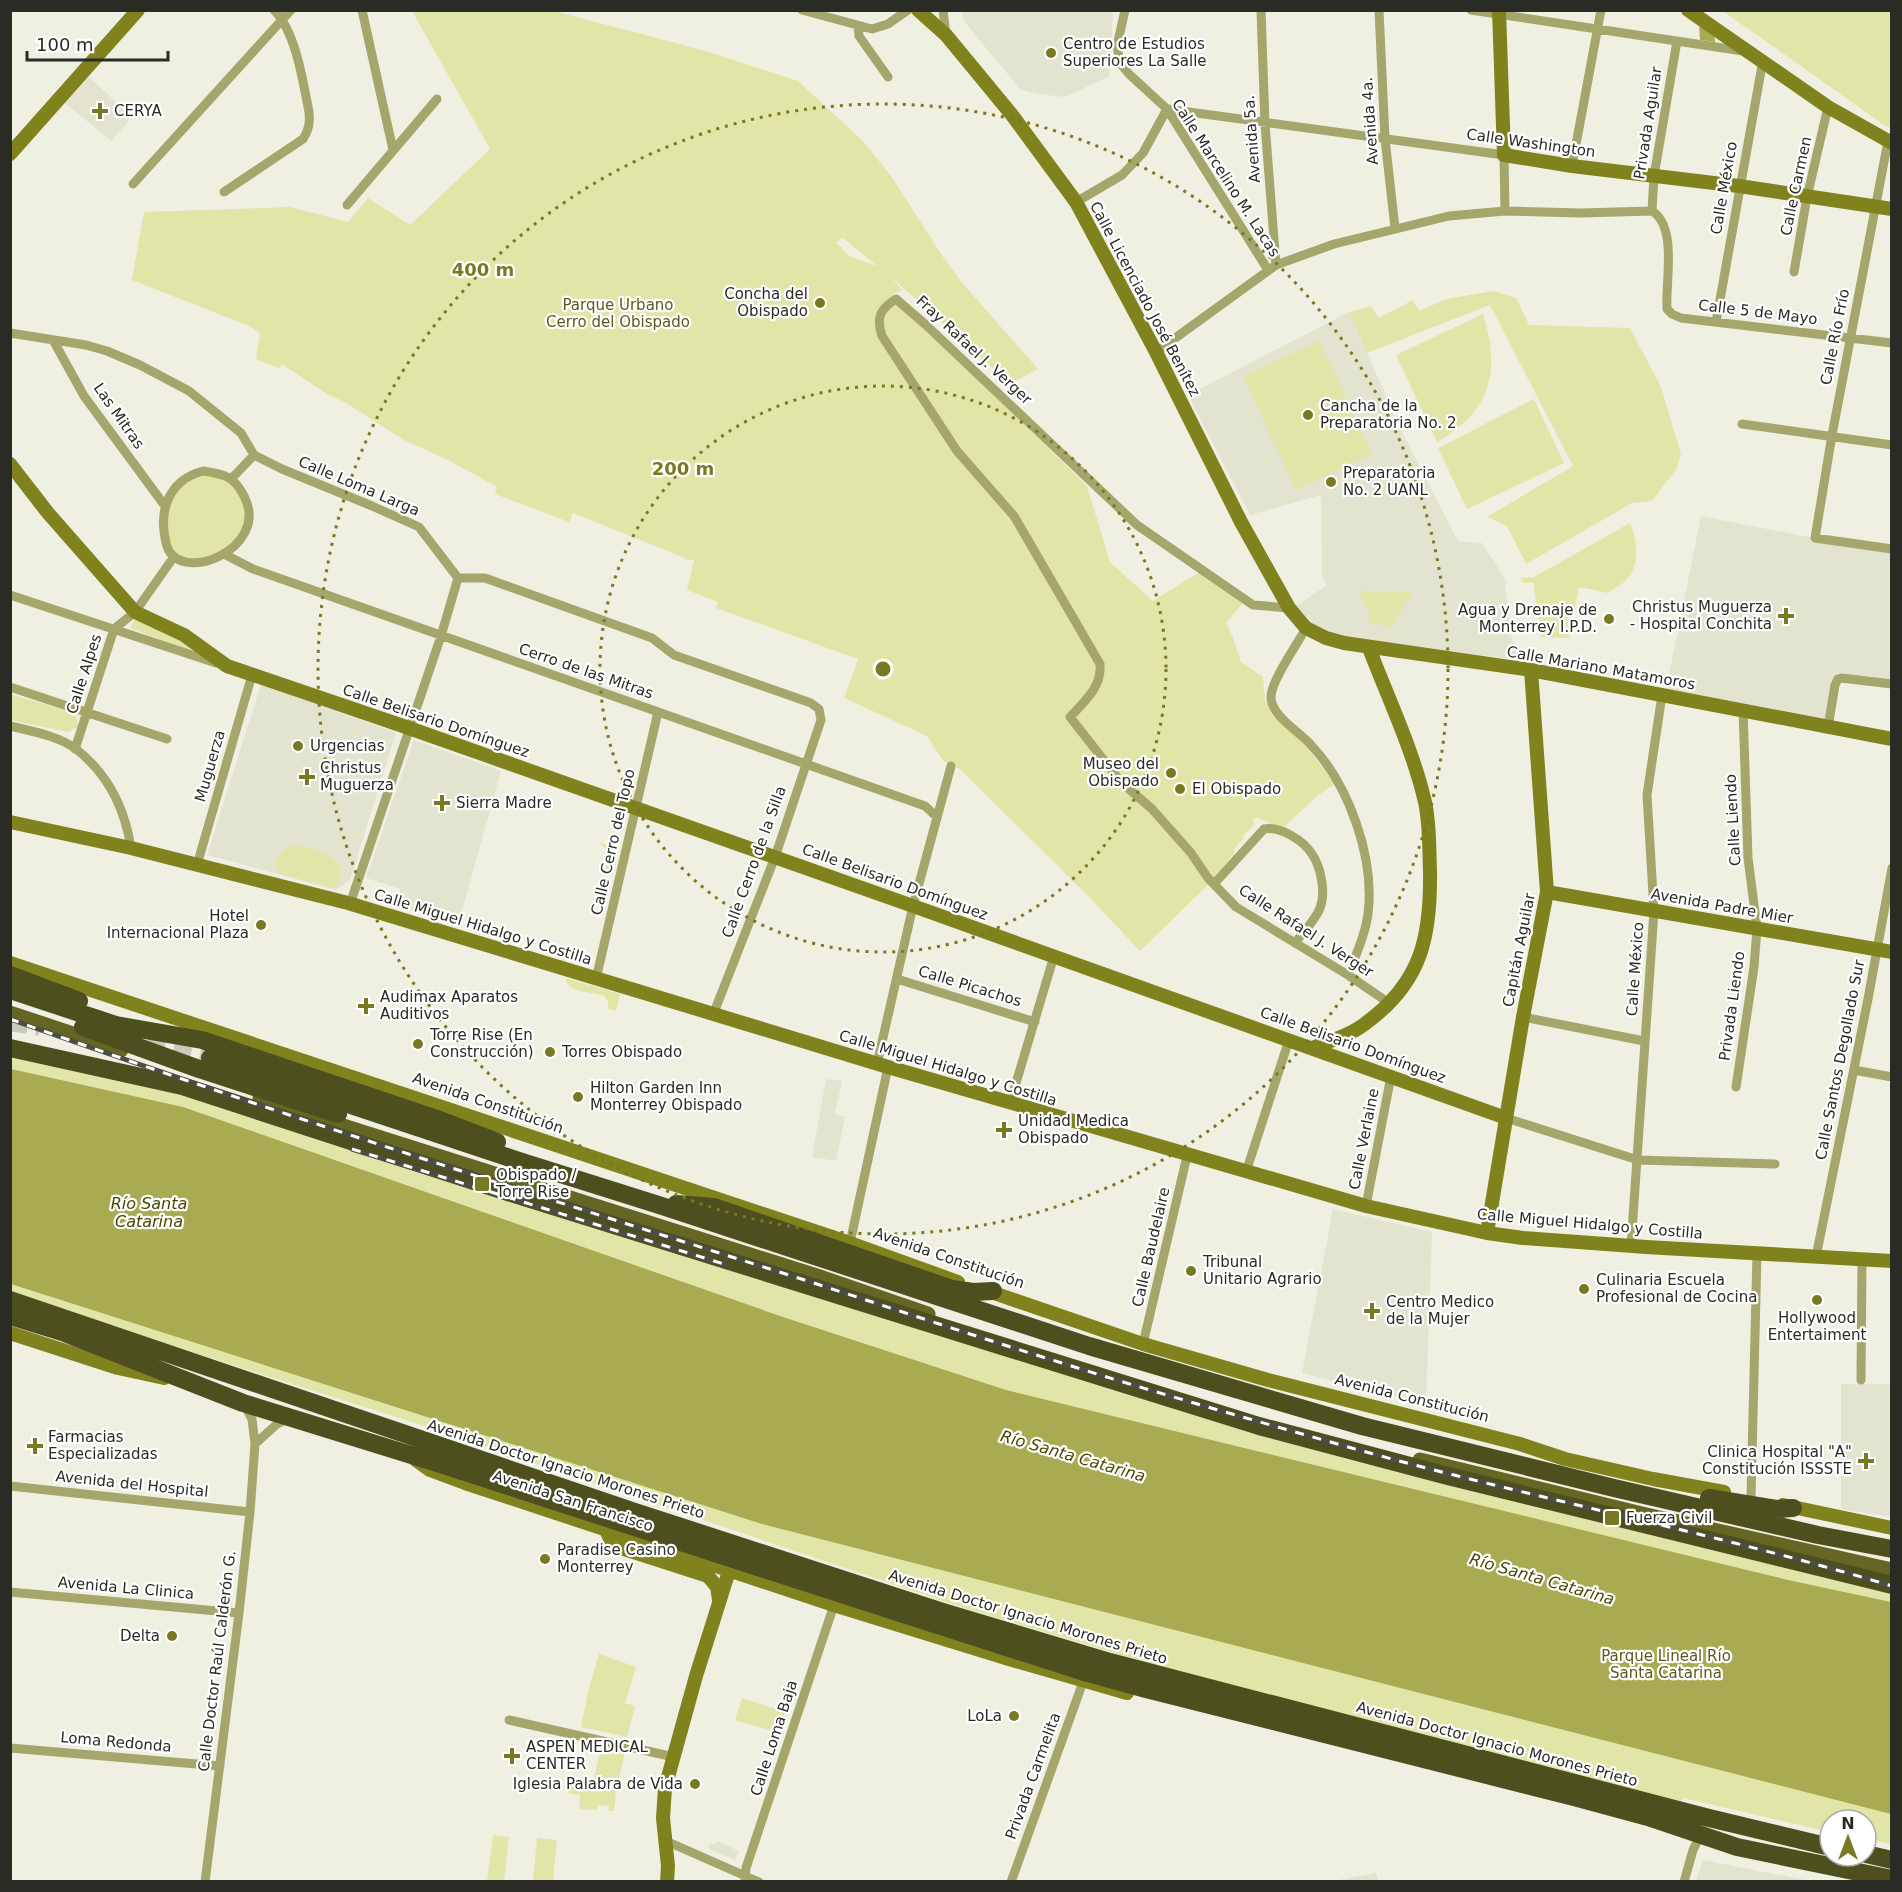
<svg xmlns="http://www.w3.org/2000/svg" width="1902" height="1892" font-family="'DejaVu Sans',sans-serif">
<rect width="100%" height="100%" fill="#eff0e2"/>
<path fill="#e3e4cf" d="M 962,11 L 1113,11 L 1110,76 L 1065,97 L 1037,94 L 1020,89 L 971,30 L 963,19 Z
M 89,77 L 132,117 L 111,141 L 65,103 Z
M 1349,312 L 1403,434 L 1458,541 L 1482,543 L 1507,582 L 1505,584 L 1511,636 L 1519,660 L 1356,640 L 1332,633 L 1314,624 L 1296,606 L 1327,585 L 1322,576 L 1321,495 L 1250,515 L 1188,395 Z
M 1701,516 L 1891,553 L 1891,681 L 1837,673 L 1828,721 L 1666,689 Z
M 261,684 L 396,733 L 350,880 L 336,890 L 207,855 Z
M 414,740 L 501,771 L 458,925 L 397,905 L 400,889 L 366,878 Z
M 826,1079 L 842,1081 L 835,1114 L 845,1117 L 836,1161 L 812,1157 Z
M 1333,1209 L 1432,1232 L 1426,1403 L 1402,1401 L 1402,1398 L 1302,1373 Z
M 1841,1384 L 1891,1384 L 1891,1517 L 1841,1509 Z
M 717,1841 L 739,1851 L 735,1860 L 708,1848 L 710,1843 L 715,1845 Z
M 1703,1860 L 1811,1881 L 1696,1881 Z
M 1376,1873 L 1378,1881 L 1333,1881 Z"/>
<path fill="#e2e5a8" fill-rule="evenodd" d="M 412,11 L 554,11 L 706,51 L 798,81 L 863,141 L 891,176 L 943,257 L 964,285 L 1038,369 L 1010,384 L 891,277 L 902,290 L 892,295 L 1087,486 L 1110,562 L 1153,601 L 1203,570 L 1243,603 L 1226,623 L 1233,637 L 1241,662 L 1263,677 L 1265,701 L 1289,730 L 1308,748 L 1335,784 L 1317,796 L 1282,829 L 1257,817 L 1253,821 L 1255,824 L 1243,836 L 1244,838 L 1233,850 L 1235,852 L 1213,880 L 1140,951 L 1091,899 L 960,769 L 943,761 L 927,736 L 844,698 L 858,659 L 716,608 L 718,602 L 687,590 L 694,560 L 684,560 L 685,558 L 573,513 L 569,522 L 495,494 L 497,487 L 450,461 L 402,439 L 346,403 L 327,394 L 282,364 L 280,369 L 256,359 L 260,333 L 249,326 L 132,280 L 144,212 L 290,207 L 348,222 L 368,198 L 410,225 L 490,149 ZM 843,238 L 877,266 L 849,256 L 836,242 Z
M 1723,11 L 1891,11 L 1891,128 L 1884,125 Z
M 1494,291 L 1516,298 L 1529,325 L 1630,328 L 1661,387 L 1681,454 L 1677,468 L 1652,501 L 1632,503 L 1526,564 L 1507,526 L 1487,517 L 1573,466 L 1490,305 L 1367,353 L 1349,312 L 1371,306 L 1379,318 L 1413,300 L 1419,311 L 1446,299 Z
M 1483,314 C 1501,371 1491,412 1437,442 L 1396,355 Z
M 1319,341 L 1372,454 L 1296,490 L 1243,376 Z
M 1534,399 L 1564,463 L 1467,509 L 1438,448 Z
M 220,473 L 246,499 L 244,537 L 210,561 L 173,558 L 163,524 L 174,489 L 191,474 Z
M 1630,523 C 1638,540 1640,569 1624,582 C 1620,586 1613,589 1608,593 L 1579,587 L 1569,638 L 1541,637 L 1533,582 L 1523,583 L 1520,578 L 1534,577 Z
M 1358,591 L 1408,592 L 1412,592 L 1392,626 L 1389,627 L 1369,622 L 1367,619 L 1371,616 Z
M 137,615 L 188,639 L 200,655 L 130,628 Z
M 10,694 L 68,711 C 76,714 78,718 78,727 L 68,732 L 11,720 Z
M 598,842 L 617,848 L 612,872 L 605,870 L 608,851 Z
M 291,846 C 308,845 335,852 341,870 L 335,888 L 280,874 C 271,862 279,852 291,846 Z
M 565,978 L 620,994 L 616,1011 L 608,1009 L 608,1002 L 604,996 C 591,991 569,994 565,978 Z
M 10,1053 L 161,1085 L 1023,1355 L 1891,1588 L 1891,1844 L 1866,1839 L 1866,1820 L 1830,1820 L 1830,1832 L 1683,1798 L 1682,1801 L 1631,1790 L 1246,1692 L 964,1608 L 427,1427 L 11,1294 Z
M 497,1107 L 526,1113 L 516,1118 L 500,1113 Z
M 599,1654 L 636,1667 L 625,1703 L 635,1706 L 627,1737 L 581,1727 L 589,1688 Z
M 742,1698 L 785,1712 L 779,1733 L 735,1720 Z
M 601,1747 L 625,1752 L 617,1788 L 593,1783 Z
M 571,1779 L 616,1789 L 614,1811 L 609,1811 L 609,1806 L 598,1805 L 597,1810 L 579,1809 L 580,1795 L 568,1793 Z
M 493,1835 L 509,1837 L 504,1881 L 487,1881 Z
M 537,1838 L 557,1840 L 553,1881 L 533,1881 Z"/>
<path fill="#a8ab51" d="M 1699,27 L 1714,32 L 1715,42 L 1700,40 Z
M 11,1069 L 183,1107 L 783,1317 L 1006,1390 L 1788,1580 L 1891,1602 L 1891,1814 L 762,1524 L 11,1284 Z"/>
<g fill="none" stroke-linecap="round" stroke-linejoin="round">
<path stroke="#c8c9bc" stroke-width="18" stroke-dasharray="18 9" stroke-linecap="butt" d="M 10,1022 L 40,1027
M 147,1044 L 210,1058"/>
<path stroke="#a4a66c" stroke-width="9" d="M 362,10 L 393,150
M 802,10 L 872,29 L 888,24 L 908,10
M 943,10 L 946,35
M 1125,10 L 1117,46 L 1120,63 L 1129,74 L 1167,109 L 1268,270
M 1261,10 L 1265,124 L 1276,265
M 1379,10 L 1385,139 L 1395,228
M 1471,10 L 1743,51
M 858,26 L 859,36 L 888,77
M 1888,141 L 1832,435 L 1815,538 L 1892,549
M 1572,166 L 1601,10
M 133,184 L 291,10
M 224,192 L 303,139 C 309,130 310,123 309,112 C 303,82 296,32 274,10
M 1076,202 L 1122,175 L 1143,153 L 1167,109 L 1504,155 L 1505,211
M 347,205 L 437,99
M 1652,211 L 1654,176 L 1677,41
M 1794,272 L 1807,197 L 1828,107
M 1716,322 L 1763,60
M 10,333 L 86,345 L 107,351 L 140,365 L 189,391 L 241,433 L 254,455 L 282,469 L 372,506 L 419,527 L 458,578
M 53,340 L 84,396 L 165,506
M 1156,352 L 1276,265 L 1334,244 L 1449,216 L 1505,211 L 1581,213 L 1652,211 C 1678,227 1665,282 1667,309 L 1672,314 L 1681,318 L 1892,343
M 1742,424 L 1892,445
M 203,471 C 224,474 234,476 244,496 C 272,549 176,588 166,543 C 158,510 169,480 203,471 Z
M 232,478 L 254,455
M 224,554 L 253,569 L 925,806 L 937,817
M 458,578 L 485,578 L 652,638 L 674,655 L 811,703 L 819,709 L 821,720 L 775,857 L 713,1015
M 10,595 L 216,663
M 1289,608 L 1253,605 L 1137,525 L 926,325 L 896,299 C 880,309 876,317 882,336 L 957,451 L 1014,516 L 1100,664 C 1102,687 1085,701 1070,717 L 1121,782 L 1152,809 L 1191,853 L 1208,878 L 1236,907 L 1348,975 L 1389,1003
M 1306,628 C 1298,643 1271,681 1271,697 C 1271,716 1300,732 1311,745 C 1349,785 1375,858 1368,914 C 1365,935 1356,955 1348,975
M 10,687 L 167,739
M 10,726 C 31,731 59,736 76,749 C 108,774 125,809 131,848
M 1828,727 L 1835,685 L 1838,679 L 1841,678 L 1892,684
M 75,749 L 114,629 L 135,612 L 173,558
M 197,865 L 252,675
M 1214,884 L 1264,829 C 1280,826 1303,840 1312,854 C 1321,867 1326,893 1320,908 C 1315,921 1303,932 1295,943
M 350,904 L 441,636 L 458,578
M 596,979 L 658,712
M 897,979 L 1035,1022
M 1523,1017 L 1644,1041
M 877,1064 L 913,906 L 951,766
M 1854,1070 L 1892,1077
M 1736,1087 L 1754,967 L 1757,928 L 1748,858 L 1743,710
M 1010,1103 L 1054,956
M 1506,1118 L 1638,1160 L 1775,1164
M 1246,1172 L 1289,1040
M 1366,1206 L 1391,1076
M 850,1243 L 888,1067
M 1631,1246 L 1654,911 L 1647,795 L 1662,695
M 1816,1257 L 1868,999 L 1892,868
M 1143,1344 L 1187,1156
M 1861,1380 L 1862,1260
M 255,1444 L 277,1424 L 287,1419
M 10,1486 L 250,1512
M 1751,1498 L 1757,1253
M 10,1592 L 239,1613
M 509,1720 L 674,1757
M 10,1748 L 220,1766
M 666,1841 L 759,1882
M 205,1882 L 239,1613 L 250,1512 L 255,1444 L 252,1419 L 245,1406
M 745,1882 L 746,1868 L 834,1605
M 1011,1882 L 1083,1682
M 1684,1882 L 1693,1850 L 1701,1834"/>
<path stroke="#80821d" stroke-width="14" d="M 918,10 L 946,35 L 1012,115 L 1076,202 L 1156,352 L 1241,522 L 1289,608 L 1306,628 L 1326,638 L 1344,643 L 1531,670 L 1892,739
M 1499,10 L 1504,155 L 1572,166 L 1739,186 L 1892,209
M 1688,10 L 1828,107 L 1892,143
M 10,154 L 138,10
M 10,464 L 48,513 L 135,612 L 184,635 L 227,666 L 406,727 L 913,906 L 1506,1118
M 10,822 L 131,848 L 348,903 L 888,1067 L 1366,1206 L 1487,1233 L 1523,1238 L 1646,1247 L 1892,1261
M 1547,892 L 1892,952
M 10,963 L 850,1243 L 958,1282
M 1312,1048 C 1330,1041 1351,1035 1366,1023 C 1422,982 1431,936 1430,871 C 1429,848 1430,825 1425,802 C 1413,750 1388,698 1369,648
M 1487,1233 L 1523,1017 L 1547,892 L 1531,670
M 985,1290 L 1143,1344 L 1268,1380 L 1520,1444 L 1565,1459 L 1653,1479 L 1724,1492
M 10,1333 L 118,1368 L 164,1378
M 416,1460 L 430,1470 L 465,1483 L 834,1605 L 1009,1659 L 1127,1693
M 1783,1505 L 1892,1528
M 606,1530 L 612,1543 L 618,1547 L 708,1576 L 717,1587 L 719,1600
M 667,1882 L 668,1866 L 663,1818 L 665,1788 L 696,1676 L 729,1571"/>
<path stroke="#656623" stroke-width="15" d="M 10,1013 L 121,1050
M 260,1098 L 324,1120 L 823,1278 L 928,1314
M 1420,1460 L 1642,1514 L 1892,1570"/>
<path stroke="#4e4f1e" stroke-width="18" d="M 10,975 L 79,1001
M 10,990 L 116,1025 L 202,1040 L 434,1118 L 497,1142
M 83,1027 L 199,1069 L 338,1114
M 10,1048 L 182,1086 L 514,1194 L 1259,1426 L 1444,1475 L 1892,1585
M 210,1058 L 516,1160 L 662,1206 L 1089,1346 L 1362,1426 L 1614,1488 L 1818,1535 L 1892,1549
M 676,1204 L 714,1207 L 952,1289 L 973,1292 L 993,1291
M 10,1300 L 635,1512 L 940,1611 L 1110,1662 L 1709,1818 L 1830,1847
M 10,1316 L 65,1333 L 243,1403 L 437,1463
M 1709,1498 L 1776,1509 L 1793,1508
M 900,1613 L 1081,1671 L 1146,1689 L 1574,1797 L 1648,1817 L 1737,1847 L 1892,1879
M 1866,1854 L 1892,1860"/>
<defs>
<path id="rail" d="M 10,1019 C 262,1109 516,1189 770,1269 C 868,1300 964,1333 1062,1363 C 1150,1391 1239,1416 1327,1441 C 1514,1495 1706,1530 1892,1586
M 352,1149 L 727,1265"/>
</defs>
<use href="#rail" stroke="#4c4d45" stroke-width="5"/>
<use href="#rail" stroke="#fff" stroke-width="3" stroke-dasharray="9" stroke-linecap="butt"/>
<path stroke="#4e4f1e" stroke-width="18" d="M 437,1463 L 900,1613"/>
</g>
<g fill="none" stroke="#787921" stroke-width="3" stroke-dasharray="3 6">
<circle cx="883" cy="669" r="283"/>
<circle cx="883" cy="669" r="565"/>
</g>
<g fill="#787921" stroke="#fff" stroke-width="2">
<circle cx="1051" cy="53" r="6"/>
<path d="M97 102h6v6h6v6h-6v6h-6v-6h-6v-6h6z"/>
<circle cx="820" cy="303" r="6"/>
<circle cx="1308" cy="415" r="6"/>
<circle cx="1331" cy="482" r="6"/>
<path d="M1783 607h6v6h6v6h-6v6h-6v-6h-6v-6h6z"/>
<circle cx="1609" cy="619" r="6"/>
<circle cx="298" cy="746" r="6"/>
<circle cx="1171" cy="773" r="6"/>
<path d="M304 768h6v6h6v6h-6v6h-6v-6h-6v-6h6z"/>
<circle cx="1180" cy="789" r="6"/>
<path d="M439 794h6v6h6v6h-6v6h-6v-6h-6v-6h6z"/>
<circle cx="261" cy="925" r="6"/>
<path d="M363 997h6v6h6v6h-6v6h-6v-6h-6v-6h6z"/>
<circle cx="418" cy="1044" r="6"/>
<circle cx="550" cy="1052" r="6"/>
<circle cx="578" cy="1097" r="6"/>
<path d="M1001 1121h6v6h6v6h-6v6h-6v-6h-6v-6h6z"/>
<rect x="474" y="1176" width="16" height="16" rx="3"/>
<circle cx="1191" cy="1271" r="6"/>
<circle cx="1584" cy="1289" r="6"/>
<circle cx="1817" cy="1300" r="6"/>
<path d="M1369 1302h6v6h6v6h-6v6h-6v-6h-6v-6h6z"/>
<path d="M32 1437h6v6h6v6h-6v6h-6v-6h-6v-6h6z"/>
<path d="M1863 1452h6v6h6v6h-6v6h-6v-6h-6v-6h6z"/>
<rect x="1604" y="1510" width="16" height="16" rx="3"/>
<circle cx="545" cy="1559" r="6"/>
<circle cx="172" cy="1636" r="6"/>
<circle cx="1014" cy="1716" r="6"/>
<path d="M509 1747h6v6h6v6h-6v6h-6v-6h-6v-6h6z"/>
<circle cx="695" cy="1784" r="6"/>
</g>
<g text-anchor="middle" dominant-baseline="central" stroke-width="4.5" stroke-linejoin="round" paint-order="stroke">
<g font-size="15" fill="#2a2b25" stroke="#fff" text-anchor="start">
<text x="1063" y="44">Centro de Estudios<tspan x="1063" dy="17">Superiores La Salle</tspan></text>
<text x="114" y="111">CERYA</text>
<text x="808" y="294" text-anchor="end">Concha del<tspan x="808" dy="17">Obispado</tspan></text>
<text x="1320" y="406">Cancha de la<tspan x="1320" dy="17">Preparatoria No. 2</tspan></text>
<text x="1343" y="473">Preparatoria<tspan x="1343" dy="17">No. 2 UANL</tspan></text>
<text x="1772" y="607" text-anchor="end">Christus Muguerza<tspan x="1772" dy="17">- Hospital Conchita</tspan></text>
<text x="1597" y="610" text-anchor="end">Agua y Drenaje de<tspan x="1597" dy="17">Monterrey I.P.D.</tspan></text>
<text x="310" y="746">Urgencias</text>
<text x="1159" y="764" text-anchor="end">Museo del<tspan x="1159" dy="17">Obispado</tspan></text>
<text x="320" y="768">Christus<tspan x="320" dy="17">Muguerza</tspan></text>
<text x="1192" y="789">El Obispado</text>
<text x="456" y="803">Sierra Madre</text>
<text x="249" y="916" text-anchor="end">Hotel<tspan x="249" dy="17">Internacional Plaza</tspan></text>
<text x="380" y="997">Audimax Aparatos<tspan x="380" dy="17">Auditivos</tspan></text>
<text x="430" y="1035">Torre Rise (En<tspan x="430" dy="17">Construcción)</tspan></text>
<text x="562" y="1052">Torres Obispado</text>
<text x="590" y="1088">Hilton Garden Inn<tspan x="590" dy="17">Monterrey Obispado</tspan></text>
<text x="1018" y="1121">Unidad Medica<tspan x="1018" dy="17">Obispado</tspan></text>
<text x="496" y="1175">Obispado /<tspan x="496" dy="17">Torre Rise</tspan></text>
<text x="1203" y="1262">Tribunal<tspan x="1203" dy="17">Unitario Agrario</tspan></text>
<text x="1596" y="1280">Culinaria Escuela<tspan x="1596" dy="17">Profesional de Cocina</tspan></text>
<text x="1386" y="1302">Centro Medico<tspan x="1386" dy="17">de la Mujer</tspan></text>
<text x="1817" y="1318" text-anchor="middle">Hollywood<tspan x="1817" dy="17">Entertaiment</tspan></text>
<text x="48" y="1437">Farmacias<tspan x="48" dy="17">Especializadas</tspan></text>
<text x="1852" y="1452" text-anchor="end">Clinica Hospital "A"<tspan x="1852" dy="17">Constitución ISSSTE</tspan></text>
<text x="1626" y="1518">Fuerza Civil</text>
<text x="557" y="1550">Paradise Casino<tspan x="557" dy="17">Monterrey</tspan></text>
<text x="160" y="1636" text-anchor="end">Delta</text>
<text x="1002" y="1716" text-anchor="end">LoLa</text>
<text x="526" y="1747">ASPEN MEDICAL<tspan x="526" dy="17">CENTER</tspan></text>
<text x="683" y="1784" text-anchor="end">Iglesia Palabra de Vida</text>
</g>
<g font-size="15" fill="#2a2b25" stroke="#fff">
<text transform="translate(1370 121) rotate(-94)">Avenida 4a.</text>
<text transform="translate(1648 123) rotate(-81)">Privada Aguilar</text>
<text transform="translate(1252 139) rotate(-94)">Avenida 5a.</text>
<text transform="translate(1531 143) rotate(8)">Calle Washington</text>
<text transform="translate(1226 178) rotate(57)">Calle Marcelino M. Lacas</text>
<text transform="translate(1796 186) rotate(-78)">Calle Carmen</text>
<text transform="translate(1724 188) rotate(-80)">Calle México</text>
<text transform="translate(1145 299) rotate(62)">Calle Licenciado José Benítez</text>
<text transform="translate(1758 312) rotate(7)">Calle 5 de Mayo</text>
<text transform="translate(1835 337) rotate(-79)">Calle Río Frío</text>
<text transform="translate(974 350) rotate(43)">Fray Rafael J. Verger</text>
<text transform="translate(119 416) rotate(55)">Las Mitras</text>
<text transform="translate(359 486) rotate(23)">Calle Loma Larga</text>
<text transform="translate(1601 668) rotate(10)">Calle Mariano Matamoros</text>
<text transform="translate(586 671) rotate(19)">Cerro de las Mitras</text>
<text transform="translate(84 674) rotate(-72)">Calle Alpes</text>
<text transform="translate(436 721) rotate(19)">Calle Belisario Domínguez</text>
<text transform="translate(210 766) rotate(-74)">Muguerza</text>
<text transform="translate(1733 820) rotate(-93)">Calle Liendo</text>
<text transform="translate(613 842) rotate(-77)">Calle Cerro del Topo</text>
<text transform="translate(754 862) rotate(-70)">Calle Cerro de la Silla</text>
<text transform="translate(895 882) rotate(20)">Calle Belisario Domínguez</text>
<text transform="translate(1722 906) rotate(10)">Avenida Padre Mier</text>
<text transform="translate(483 927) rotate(17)">Calle Miguel Hidalgo y Costilla</text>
<text transform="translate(1306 931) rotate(33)">Calle Rafael J. Verger</text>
<text transform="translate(1519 950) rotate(-79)">Capitán Aguilar</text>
<text transform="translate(1635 969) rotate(-86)">Calle México</text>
<text transform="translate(970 986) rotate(17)">Calle Picachos</text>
<text transform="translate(1732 1006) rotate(-82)">Privada Liendo</text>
<text transform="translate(1353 1045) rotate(20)">Calle Belisario Domínguez</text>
<text transform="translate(1840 1060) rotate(-79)">Calle Santos Degollado Sur</text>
<text transform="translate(948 1068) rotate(17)">Calle Miguel Hidalgo y Costilla</text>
<text transform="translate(488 1103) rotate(19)">Avenida Constitución</text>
<text transform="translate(1364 1139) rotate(-79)">Calle Verlaine</text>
<text transform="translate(1590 1224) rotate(5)">Calle Miguel Hidalgo y Costilla</text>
<text transform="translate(1151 1247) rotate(-77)">Calle Baudelaire</text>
<text transform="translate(949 1258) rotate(19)">Avenida Constitución</text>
<text transform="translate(1412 1398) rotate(14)">Avenida Constitución</text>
<text transform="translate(566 1469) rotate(18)">Avenida Doctor Ignacio Morones Prieto</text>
<text transform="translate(132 1484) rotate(6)">Avenida del Hospital</text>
<text transform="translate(573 1501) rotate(18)">Avenida San Francisco</text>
<text transform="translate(126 1588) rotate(5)">Avenida La Clinica</text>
<text transform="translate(1028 1617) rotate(17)">Avenida Doctor Ignacio Morones Prieto</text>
<text transform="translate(217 1661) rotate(-83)">Calle Doctor Raúl Calderón G.</text>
<text transform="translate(774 1738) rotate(-72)">Calle Loma Baja</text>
<text transform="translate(116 1742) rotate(5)">Loma Redonda</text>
<text transform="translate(1497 1744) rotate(15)">Avenida Doctor Ignacio Morones Prieto</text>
<text transform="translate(1033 1776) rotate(-70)">Privada Carmelita</text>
</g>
<g font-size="15" fill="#595b19" stroke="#fff">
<text x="618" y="305">Parque Urbano<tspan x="618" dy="17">Cerro del Obispado</tspan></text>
<text x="1666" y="1656">Parque Lineal Río<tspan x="1666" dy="17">Santa Catarina</tspan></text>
</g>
<g font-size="16" font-style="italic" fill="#484900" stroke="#fff">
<text x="149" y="1203">Río Santa<tspan x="149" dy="18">Catarina</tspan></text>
<text transform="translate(1073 1456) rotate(16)">Río Santa Catarina</text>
<text transform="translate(1542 1579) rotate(16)">Río Santa Catarina</text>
</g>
</g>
<circle cx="883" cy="669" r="9" fill="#787921" stroke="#fff" stroke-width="3"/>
<g font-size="18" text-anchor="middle" font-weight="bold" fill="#787921" stroke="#fff" stroke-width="4.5" stroke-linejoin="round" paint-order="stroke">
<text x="483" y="276">400 m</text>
<text x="683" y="475">200 m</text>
</g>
<rect width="1902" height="1892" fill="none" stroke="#2a2b25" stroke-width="24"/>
<g transform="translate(1848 1838)"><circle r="28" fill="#ffffff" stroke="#aaaaa8" stroke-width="1.5"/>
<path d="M0-4.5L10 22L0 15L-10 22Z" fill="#787921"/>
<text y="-9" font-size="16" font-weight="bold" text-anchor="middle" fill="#2a2b25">N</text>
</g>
<path d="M27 51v9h141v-9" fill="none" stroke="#2a2b25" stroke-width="3"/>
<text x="36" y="51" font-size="18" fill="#2a2b25" stroke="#ffffff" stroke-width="4.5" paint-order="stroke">100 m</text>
</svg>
